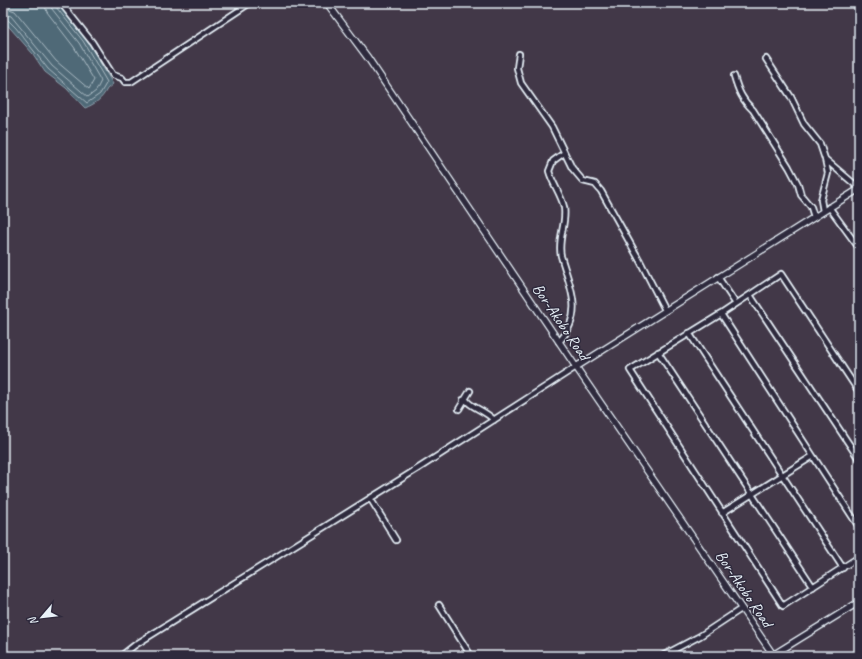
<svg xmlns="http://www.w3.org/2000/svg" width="862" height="659" font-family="Caveat,sans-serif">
<rect width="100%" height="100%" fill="#423848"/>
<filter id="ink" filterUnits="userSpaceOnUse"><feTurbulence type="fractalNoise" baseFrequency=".025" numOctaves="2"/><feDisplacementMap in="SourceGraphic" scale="8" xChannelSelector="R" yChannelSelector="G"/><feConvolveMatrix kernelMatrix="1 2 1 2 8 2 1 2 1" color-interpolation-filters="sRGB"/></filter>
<g filter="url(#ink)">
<path fill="#4f6977" stroke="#8c9fab" d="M 3,3 L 58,3 L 86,39 L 113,84 L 107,89 C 102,99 95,104 85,108 L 66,88 L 45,72 L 33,54 L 3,20 Z"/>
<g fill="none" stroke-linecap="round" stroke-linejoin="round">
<path stroke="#abbbc4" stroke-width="1" d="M 3,7 L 15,11 L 56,61 L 89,89 L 94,80 L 74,47 L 47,12 L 44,3
M 3,13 L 11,16 L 52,66 L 88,97 L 96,91 L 101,81 L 79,43 L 52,9 L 50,3
M 3,18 L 7,19 L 16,28 L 48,69 L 87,103 L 100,94 L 107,82 L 83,41 L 56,7 L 55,3"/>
<defs>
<path id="minor" d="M 61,3 L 92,42 L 113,75 L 122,78 L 125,82 L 131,82 L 250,3
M 519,54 L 517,68 L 521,83 L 552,127 L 572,168 L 583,181 L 595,184 L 601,191 L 640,261 L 665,310
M 766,59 L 791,97 L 804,124 L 820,144 L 825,159 L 859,188
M 734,76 C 738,90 742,100 753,110 L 789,167 L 798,184 L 801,195 L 811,207 L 814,217
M 829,207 L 859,248
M 823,211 L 821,200 L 828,173 L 825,159
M 718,277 L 736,304
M 750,295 L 859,459
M 721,314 L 630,370 L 783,606 L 859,557
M 689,333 L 843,568
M 559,342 C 585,313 570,288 561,256 C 557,239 567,224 564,207 C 561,194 552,183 549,171 L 553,161 L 564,153
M 658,352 L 813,587
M 859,392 L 781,274 L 721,314 L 859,527
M 463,400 L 467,401 C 471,407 486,411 494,420
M 459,409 L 470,391
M 370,498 L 396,540
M 722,513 L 813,456
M 439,605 L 471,656
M 121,656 L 135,645 L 422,466 L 576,367
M 662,656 L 700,636 L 741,609"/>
<path id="tertiary" d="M 327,3 L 368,58 L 576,367 L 774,656
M 576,367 L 859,189
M 773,655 L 859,602"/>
</defs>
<use href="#minor" stroke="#e8f1f8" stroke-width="8"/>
<use href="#tertiary" stroke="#e8f1f8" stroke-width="8"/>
<use href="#minor" stroke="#2f2a3d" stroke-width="4.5"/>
<use href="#tertiary" stroke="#2f2a3d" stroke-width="5.5"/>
</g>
</g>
<g text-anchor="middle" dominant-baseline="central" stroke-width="3" stroke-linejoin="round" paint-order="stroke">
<g font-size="16" fill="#e8f1f8" stroke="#2f2a3d">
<text transform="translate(561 322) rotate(56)">Bor-Akobo Road</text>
<text transform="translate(744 589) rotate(56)">Bor-Akobo Road</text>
</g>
</g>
<rect width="862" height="659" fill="none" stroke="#2f2a3d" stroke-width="16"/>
<rect x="8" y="8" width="846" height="643" fill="none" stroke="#e8f1f8" stroke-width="1.5" filter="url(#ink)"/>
<g transform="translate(42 617) rotate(242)" stroke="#2f2a3d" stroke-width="3" paint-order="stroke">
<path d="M0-3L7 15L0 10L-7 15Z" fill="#e8f1f8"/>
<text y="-6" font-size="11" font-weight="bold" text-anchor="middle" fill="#e8f1f8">N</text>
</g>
</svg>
